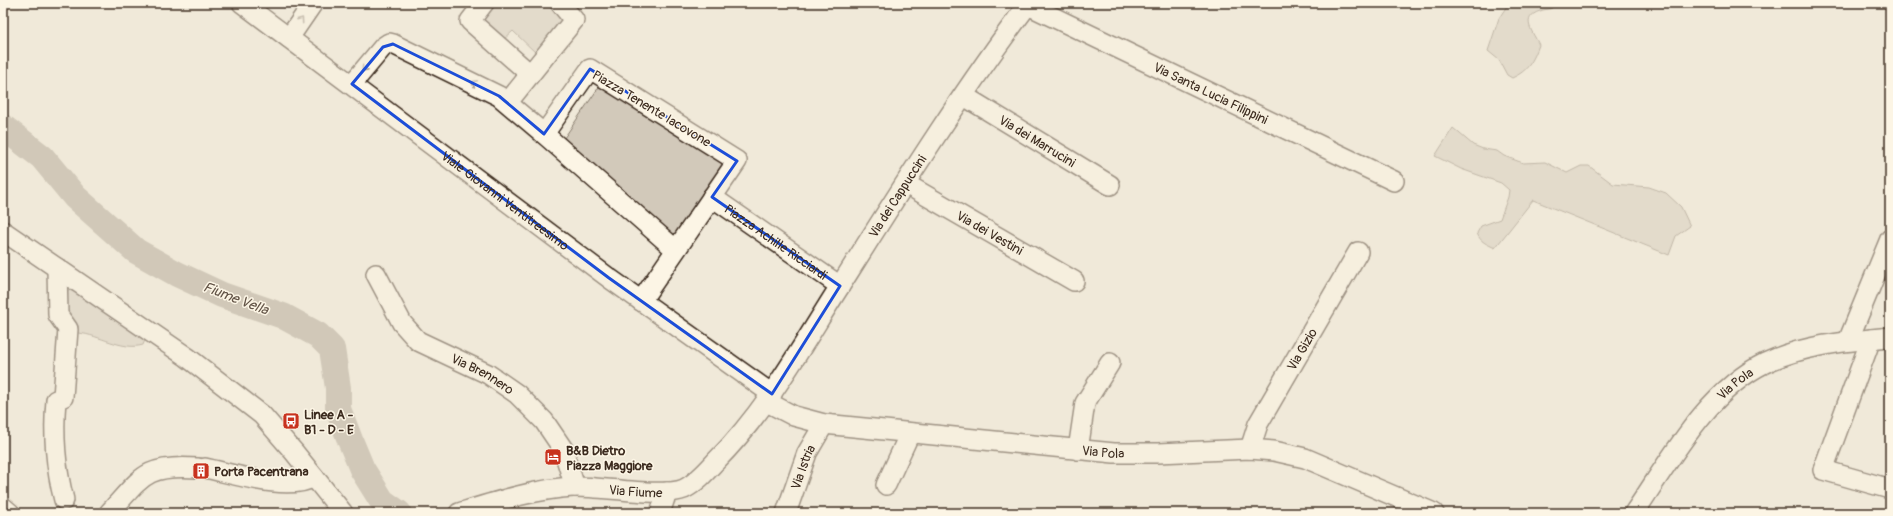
<svg xmlns="http://www.w3.org/2000/svg" width="1893" height="516" viewBox="0 0 1893 516" font-family="Pangolin,sans-serif">
<style>
.green{fill:#d2c9ba;stroke:#867a6c}
.lines{fill:none;stroke-linecap:round;stroke-linejoin:round}
.river{stroke:#aaa091;stroke-width:26}
.minor-casing{stroke:#3b2a1e;stroke-width:22}
.minor{stroke:#fcf5e5;stroke-width:19}
.oneway{stroke:#9c9082}
.marked{fill:none;stroke:#1d4ed8;stroke-width:3;stroke-linejoin:round}
.labels{text-anchor:middle;stroke-width:3;stroke-linejoin:round;paint-order:stroke}
.street-label{font-size:13px;fill:#3b2a1e;stroke:#fcf5e5}
.poi-label{font-size:13px;font-weight:bold;fill:#3b2a1e;stroke:#fcf5e5;text-anchor:start}
.water-label{font-size:14px;font-style:italic;fill:#625346;stroke:#fcf5e5}
</style>
<rect width="100%" height="100%" fill="#f0e9d9"/>
<filter id="ink" filterUnits="userSpaceOnUse"><feTurbulence type="fractalNoise" baseFrequency=".025" numOctaves="2"/><feDisplacementMap in="SourceGraphic" scale="8" xChannelSelector="R" yChannelSelector="G"/><feConvolveMatrix kernelMatrix="1 2 1 2 8 2 1 2 1" color-interpolation-filters="sRGB"/></filter>
<g filter="url(#ink)">
<path class="green" d="M493 3H552L567 21 538 55 513 31 503 40 481 20Z
M1509 3H1555L1552 8C1548 10 1544 9 1540 11 1519 18 1534 33 1539 45 1533 61 1528 71 1512 78L1507 75 1499 60 1488 51 1499 18Z
M601 84 726 163 675 237 562 141Z
M1453 128 1473 145 1483 149 1497 151 1504 156 1523 163 1545 162 1567 173 1581 166H1589L1613 184 1649 187 1666 193 1681 207 1690 226 1676 236 1669 255 1533 200 1495 248C1487 244 1480 242 1477 233L1481 226 1500 219 1508 197 1509 190 1501 183 1461 169 1435 156Z
M65 289 83 294 145 340 143 345C122 351 100 335 78 333L67 312Z"/>
<g class="lines">
<path class="river" d="M3 127 42 157 75 197 136 251 177 274 222 295 283 316 318 335 332 349 338 388V409L350 440 362 469 382 501 399 513"/>
<g class="minor-casing">
<g id="minor">
<path id="s1" d="M242 3 609 278 772 394"/>
<path d="M484 3 470 21 530 74"/>
<path id="s2" d="M1028 5 1394 181"/>
<path d="M289 38 313 3"/>
<path d="M352 84 383 47 389 43 393 44 499 96 544 134"/>
<path id="s3" d="M964 96 1110 185"/>
<path d="M508 102 574 20 560 3"/>
<path id="s4" d="M906 184 1074 281"/>
<path id="s5" d="M712 197 840 286"/>
<path d="M3 231 187 357 262 415 294 452 343 513"/>
<path d="M57 268 58 315 68 329 63 397 56 400C53 434 55 466 64 500"/>
<path id="s6" d="M376 274 402 323 418 341 488 374 517 394 544 421 563 449 575 487"/>
<path d="M641 301 737 161 590 69 544 134 676 250"/>
<path d="M1871 339 1823 470 1890 489"/>
<path d="M1848 341 1890 239"/>
<path id="s7" d="M767 402 794 416 824 424 1114 453H1158L1250 449 1274 451 1305 458 1434 513"/>
<path id="s8" d="M1250 449 1258 424 1358 252"/>
<path d="M1078 450 1085 403 1110 363"/>
<path d="M205 468C234 474 289 492 314 477"/>
<path d="M886 485 910 433"/>
<path d="M3 507 10 513"/>
<path d="M109 513C142 477 145 464 198 468"/>
<path id="s9" d="M459 513C495 502 535 489 573 487 600 486 663 498 684 489 696 483 706 472 715 462 767 410 801 347 840 286 900 191 961 93 1029 3"/>
<path d="M660 513 667 492"/>
<path id="s10" d="M786 513 807 453 824 424"/>
<path id="s11" d="M1634 513C1669 462 1707 391 1765 363 1803 345 1849 341 1890 337"/>
</g>
</g>
<use href="#minor" class="minor"/>
</g>
<defs><path id="oneway-chevron" d="M-2-3.5L2.5 0L-2 3.5" fill="none" stroke-width="1.6" stroke-linecap="round" stroke-linejoin="round"/></defs>
<g class="oneway">
<use href="#oneway-chevron" transform="translate(301 20) rotate(-55)"/>
<use href="#oneway-chevron" transform="translate(364 69) rotate(130)"/>
<use href="#oneway-chevron" transform="translate(474 83) rotate(-154)"/>
</g>
</g>
<path d="M0 0H1893V516H0ZM393 44 499 96 544 134 590 69 737 161 712 197 840 286 772 394 609 278 352 84 383 47Z" fill="#f0e9d9" fill-opacity=".55" fill-rule="evenodd"/>
<path class="marked" d="M393 44 499 96 544 134 590 69 737 161 712 197 840 286 772 394 609 278 352 84 383 47Z"/>
<defs>
<g id="bus-square" transform="scale(0.9)"><rect x="-9" y="-9" width="18" height="18" rx="4" fill="#c8321e" stroke="#fcf5e5"/><path d="M-5-6H5V4H4V6H2V4H-2V6H-4V4H-5ZM-3.5-4V0h7V-4ZM-3.5 1.2v1.5H-2V1.2ZM2 1.2v1.5H3.5V1.2Z" fill="#fff"/></g>
<g id="hotel-square" transform="scale(0.9)"><rect x="-9" y="-9" width="18" height="18" rx="4" fill="#c8321e" stroke="#fcf5e5"/><path d="M-6-4.5h1.5V1H6V5H4.5V3h-9V5H-6ZM-4 0a1.8 1.8 0 1 1 3.6 0ZM.5 0V-2.5h3Q6-2.5 6 0Z" fill="#fff"/></g>
<g id="building-square" transform="scale(0.9)"><rect x="-9" y="-9" width="18" height="18" rx="4" fill="#c8321e" stroke="#fcf5e5"/><path d="M-4-6H4V6H1V3H-1V6H-4ZM-2.5-4.3h1.7v1.8h-1.7ZM.8-4.3h1.7v1.8H.8ZM-2.5-1h1.7V.8h-1.7ZM.8-1h1.7V.8H.8Z" fill="#fff"/></g>
</defs>
<g fill-rule="evenodd">
<use href="#bus-square" x="291" y="421"/>
<use href="#hotel-square" x="553" y="457"/>
<use href="#building-square" x="201" y="471"/>
</g>
<g class="labels">
<g class="street-label">
<text dy="5" stroke="none"><textPath href="#s2" startOffset="203">Via Santa Lucia Filippini</textPath></text>
<text transform="translate(652 108) rotate(31)" y="5">Piazza Tenente Iacovone</text>
<text dy="5" stroke="none"><textPath href="#s3" startOffset="86">Via dei Marrucini</textPath></text>
<text dy="5" stroke="none"><textPath href="#s9" startOffset="593">Via dei Cappuccini</textPath></text>
<text dy="5" stroke="none"><textPath href="#s1" startOffset="329">Viale Giovanni Ventitreesimo</textPath></text>
<text dy="5" stroke="none"><textPath href="#s4" startOffset="97">Via dei Vestini</textPath></text>
<text dy="5" stroke="none"><textPath href="#s5" startOffset="78">Piazza Achille Ricciardi</textPath></text>
<text dy="5" stroke="none"><textPath href="#s8" startOffset="113">Via Gizio</textPath></text>
<text dy="5" stroke="none"><textPath href="#s6" startOffset="152">Via Brennero</textPath></text>
<text dy="5" stroke="none"><textPath href="#s11" startOffset="165">Via Pola</textPath></text>
<text dy="5" stroke="none"><textPath href="#s7" startOffset="342">Via Pola</textPath></text>
<text dy="5" stroke="none"><textPath href="#s10" startOffset="49">Via Istria</textPath></text>
<text dy="5" stroke="none"><textPath href="#s9" startOffset="180">Via Fiume</textPath></text>
</g>
<g class="poi-label">
<text x="304" y="419">Linee A -<tspan x="304" dy="15">B1 - D - E</tspan></text>
<text x="566" y="455">B&amp;B Dietro<tspan x="566" dy="15">Piazza Maggiore</tspan></text>
<text x="214" y="476">Porta Pacentrana</text>
</g>
<g class="water-label">
<text transform="translate(236 298) rotate(21)" y="5">Fiume Vella</text>
</g>
</g>
<rect width="1893" height="516" fill="none" stroke="#fcf5e5" stroke-width="16"/>
<rect x="8" y="8" width="1877" height="500" fill="none" stroke="#3b2a1e" stroke-width="1.5" filter="url(#ink)"/>
</svg>
